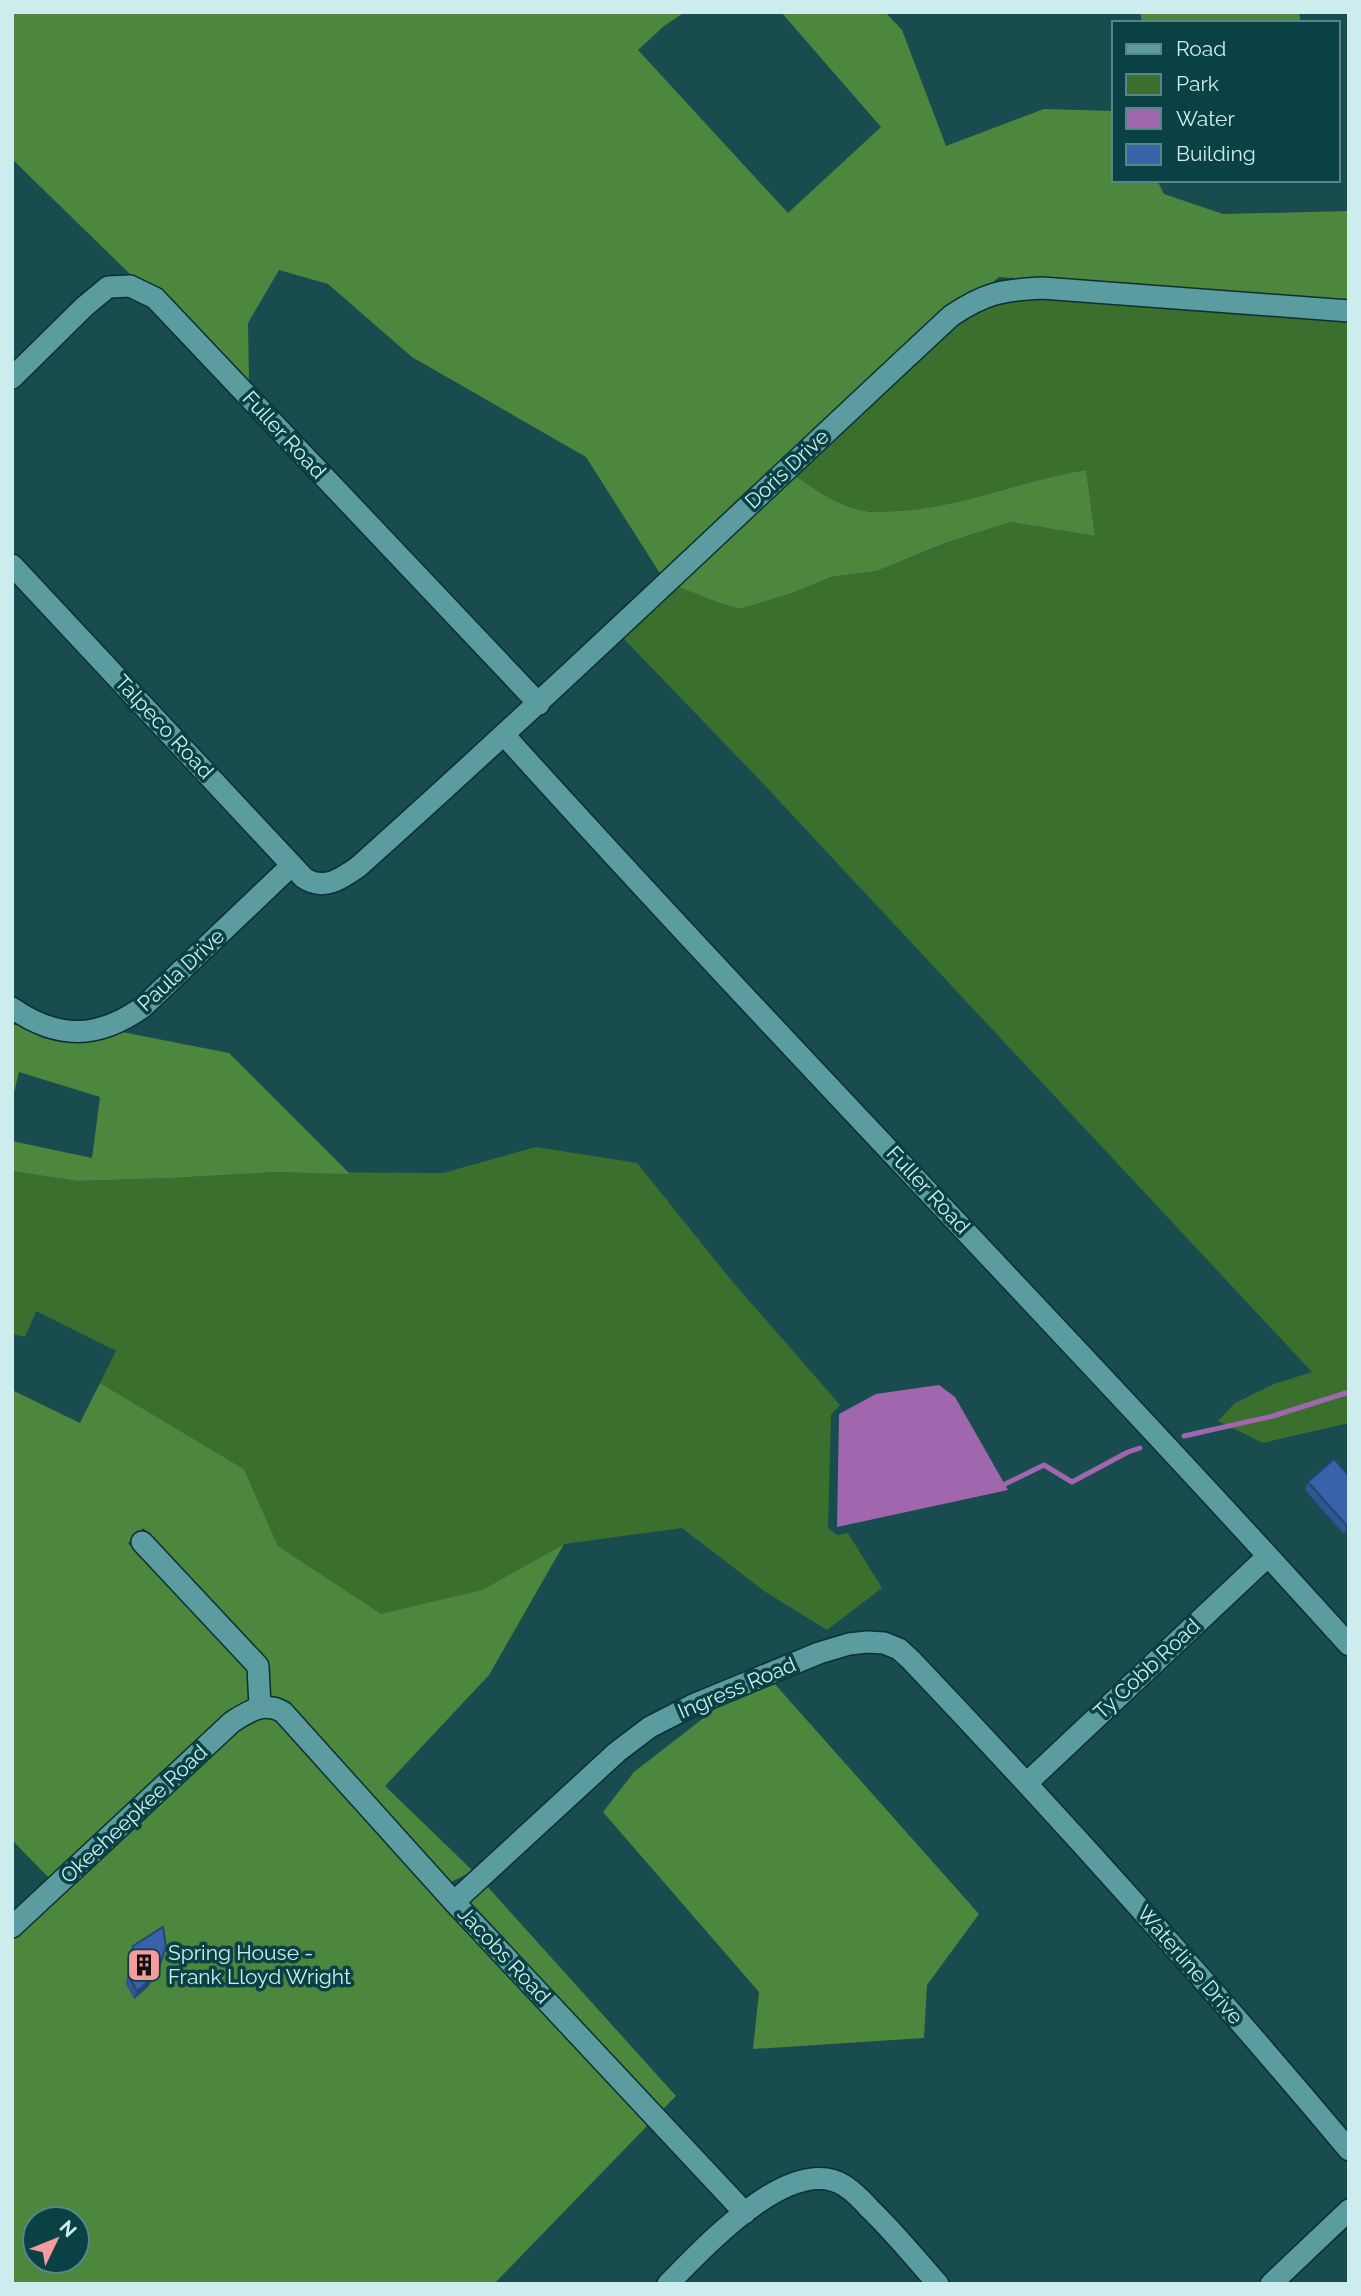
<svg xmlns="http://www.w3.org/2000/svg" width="1361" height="2296" viewBox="0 0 1361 2296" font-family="Raleway,sans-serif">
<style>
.green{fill:#3b6f2d}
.forest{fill:#4d873e;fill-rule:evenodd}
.water{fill:#a067ae}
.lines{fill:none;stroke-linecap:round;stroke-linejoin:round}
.stream{stroke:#a067ae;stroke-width:5}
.minor-casing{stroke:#0c3032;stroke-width:24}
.minor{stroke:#5a9c9f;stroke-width:21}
.wall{fill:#305591}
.shaded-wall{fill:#274576}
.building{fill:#3863a9;stroke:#274576;stroke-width:2}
.labels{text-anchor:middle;stroke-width:7;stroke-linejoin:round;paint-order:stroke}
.street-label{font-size:21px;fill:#cceced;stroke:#0a4144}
.poi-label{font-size:21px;fill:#cceced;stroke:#0a4144;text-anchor:start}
</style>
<rect width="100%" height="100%" fill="#184c4f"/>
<path class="green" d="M1041 298 1349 321V1423L1263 1443 1218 1421 1235 1403 1274 1384 1312 1372 755 775 622 637 676 586 719 603 740 609 792 593 831 577 877 571 947 543 1010 522 1095 536 1086 470C1022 480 962 508 897 511 887 511 874 513 865 511 837 506 816 490 794 475L957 324C986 304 1006 300 1041 298Z
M536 1147 637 1163 731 1280 840 1405 831 1415 828 1528 837 1535 848 1533 882 1588 827 1630 764 1591 682 1528 564 1544 482 1590 381 1615 278 1546 244 1469 100 1383 116 1351 36 1311 25 1337 12 1334V1171L77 1181 171 1178 277 1172 443 1173Z"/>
<path class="forest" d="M12 12H685L664 26 638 50 788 213 881 127 781 12H885L902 30 946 146 1044 109 1114 111V180H1157L1164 194 1223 214 1349 211V301L999 277 991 284 967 294 661 575 586 457 412 357 328 284 279 270 248 323 249 382 163 291 132 276 12 159Z
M1140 12H1299L1301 23H1142Z
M1086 470 1095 536 1010 522 946 543 877 571 831 577 792 593 740 609 719 603 676 586 794 475C816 490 837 506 865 511 875 513 887 511 897 511 962 508 1022 480 1086 470Z
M12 1025H18L43 1038 56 1041H92L122 1032 229 1053 350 1174 277 1172 171 1178 77 1181 12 1171V1141L92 1158 100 1097 19 1072 12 1101Z
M100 1383 244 1469 278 1546 381 1614 482 1590 564 1544 489 1675 385 1786 473 1871 451 1882 291 1705 280 1698 270 1697 268 1664 266 1659 143 1528 128 1543 248 1671 249 1701 50 1879 12 1840V1390L80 1423Z
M773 1682 979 1914 927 1985 924 2038 753 2049 759 1992 603 1812 634 1772 723 1703Z
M269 1717 276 1720 430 1892 648 2125 494 2284H12V1940L238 1730 251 1721ZM35 2219H77V2261H35Z
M486 1885 676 2096 663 2109 469 1901Z"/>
<path class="water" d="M939 1385 955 1397 1008 1490 837 1527 839 1414 876 1394Z"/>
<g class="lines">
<path class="stream" d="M1184 1436 1273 1416 1349 1392
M1001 1486 1044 1465 1072 1482 1128 1452 1140 1448"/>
<g class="minor-casing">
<path id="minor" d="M12 378 84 307 108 287 130 286 155 298 539 704
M12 565 304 878C324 891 341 879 358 867 559 687 753 500 951 316 985 293 1002 290 1042 288L1349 311
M505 736C782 1043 1072 1338 1349 1645
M12 1008C58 1040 98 1039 143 1007L292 865
M142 1542 258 1666 260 1707
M1027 1783 1268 1556
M454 1902 617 1752 650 1727 693 1705 819 1653 849 1644 867 1642 884 1643 899 1649 911 1660C1062 1819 1208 1982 1349 2150
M12 1927 232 1722C249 1711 264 1701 283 1712L454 1902 745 2213
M668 2284C703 2249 791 2151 845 2186 854 2192 862 2200 869 2208 894 2232 915 2258 938 2284
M1271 2284 1349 2210"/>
</g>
<use href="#minor" class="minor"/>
</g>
<path class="wall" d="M1334 1459 1349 1529 1344 1534 1305 1490 1308 1482Z
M133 1946 156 1975 147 1988 134 1999 126 1984 130 1955Z"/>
<path class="shaded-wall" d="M1349 1524V1529L1344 1534 1347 1526Z
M159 1967 156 1975 147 1988 134 1999 137 1991Z"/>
<path class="building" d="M1334 1459 1349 1476V1524L1347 1526 1308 1482Z
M163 1927 166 1947 159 1967 150 1980 137 1991 129 1976 133 1946Z"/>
<defs>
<g id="building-square" transform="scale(1.75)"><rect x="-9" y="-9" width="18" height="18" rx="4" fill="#f59b9b" stroke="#0a4144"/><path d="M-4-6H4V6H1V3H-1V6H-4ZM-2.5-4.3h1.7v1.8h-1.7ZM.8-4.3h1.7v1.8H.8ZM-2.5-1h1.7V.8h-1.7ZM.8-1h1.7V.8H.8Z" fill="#111"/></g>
</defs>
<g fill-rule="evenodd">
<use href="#building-square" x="144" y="1965"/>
</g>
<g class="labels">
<g class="street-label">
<text transform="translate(284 435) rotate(47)" y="7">Fuller Road</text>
<text transform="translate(787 469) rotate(-43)" y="7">Doris Drive</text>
<text transform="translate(164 727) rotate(47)" y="7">Talpeco Road</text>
<text transform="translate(181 970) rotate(-43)" y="7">Paula Drive</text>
<text transform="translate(928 1190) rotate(47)" y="7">Fuller Road</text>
<text transform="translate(1147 1669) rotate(-43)" y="7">Ty Cobb Road</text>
<text transform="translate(737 1688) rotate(-23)" y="7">Ingress Road</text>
<text transform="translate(134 1814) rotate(-43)" y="7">Okeeheepkee Road</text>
<text transform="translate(504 1955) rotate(47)" y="7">Jacobs Road</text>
<text transform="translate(1190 1965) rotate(49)" y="7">Waterline Drive</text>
</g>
<g class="poi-label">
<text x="168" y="1960">Spring House -<tspan x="168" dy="24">Frank Lloyd Wright</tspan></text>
</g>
</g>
<rect width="1361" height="2296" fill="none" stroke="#cceced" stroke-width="28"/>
<rect x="1112" y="21" width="228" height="161" fill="#0a4144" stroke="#588588" stroke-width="2"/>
<rect x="1126" y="44" width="35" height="10" fill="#5a9c9f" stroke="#588588" stroke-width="2"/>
<text x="1176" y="56" font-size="21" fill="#cceced">Road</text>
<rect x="1126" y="74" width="35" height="21" fill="#3b6f2d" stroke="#588588" stroke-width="2"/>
<text x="1176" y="91" font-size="21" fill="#cceced">Park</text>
<rect x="1126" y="108" width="35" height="21" fill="#a067ae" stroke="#588588" stroke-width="2"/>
<text x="1176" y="126" font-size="21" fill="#cceced">Water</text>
<rect x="1126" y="144" width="35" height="21" fill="#3863a9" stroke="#588588" stroke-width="2"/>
<text x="1176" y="161" font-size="21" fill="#cceced">Building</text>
<g transform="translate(56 2240) rotate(47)"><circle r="33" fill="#0a4144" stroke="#588588" stroke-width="2"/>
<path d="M0-5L12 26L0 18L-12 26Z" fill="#f59b9b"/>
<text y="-10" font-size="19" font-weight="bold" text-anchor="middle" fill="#cceced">N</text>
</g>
</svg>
